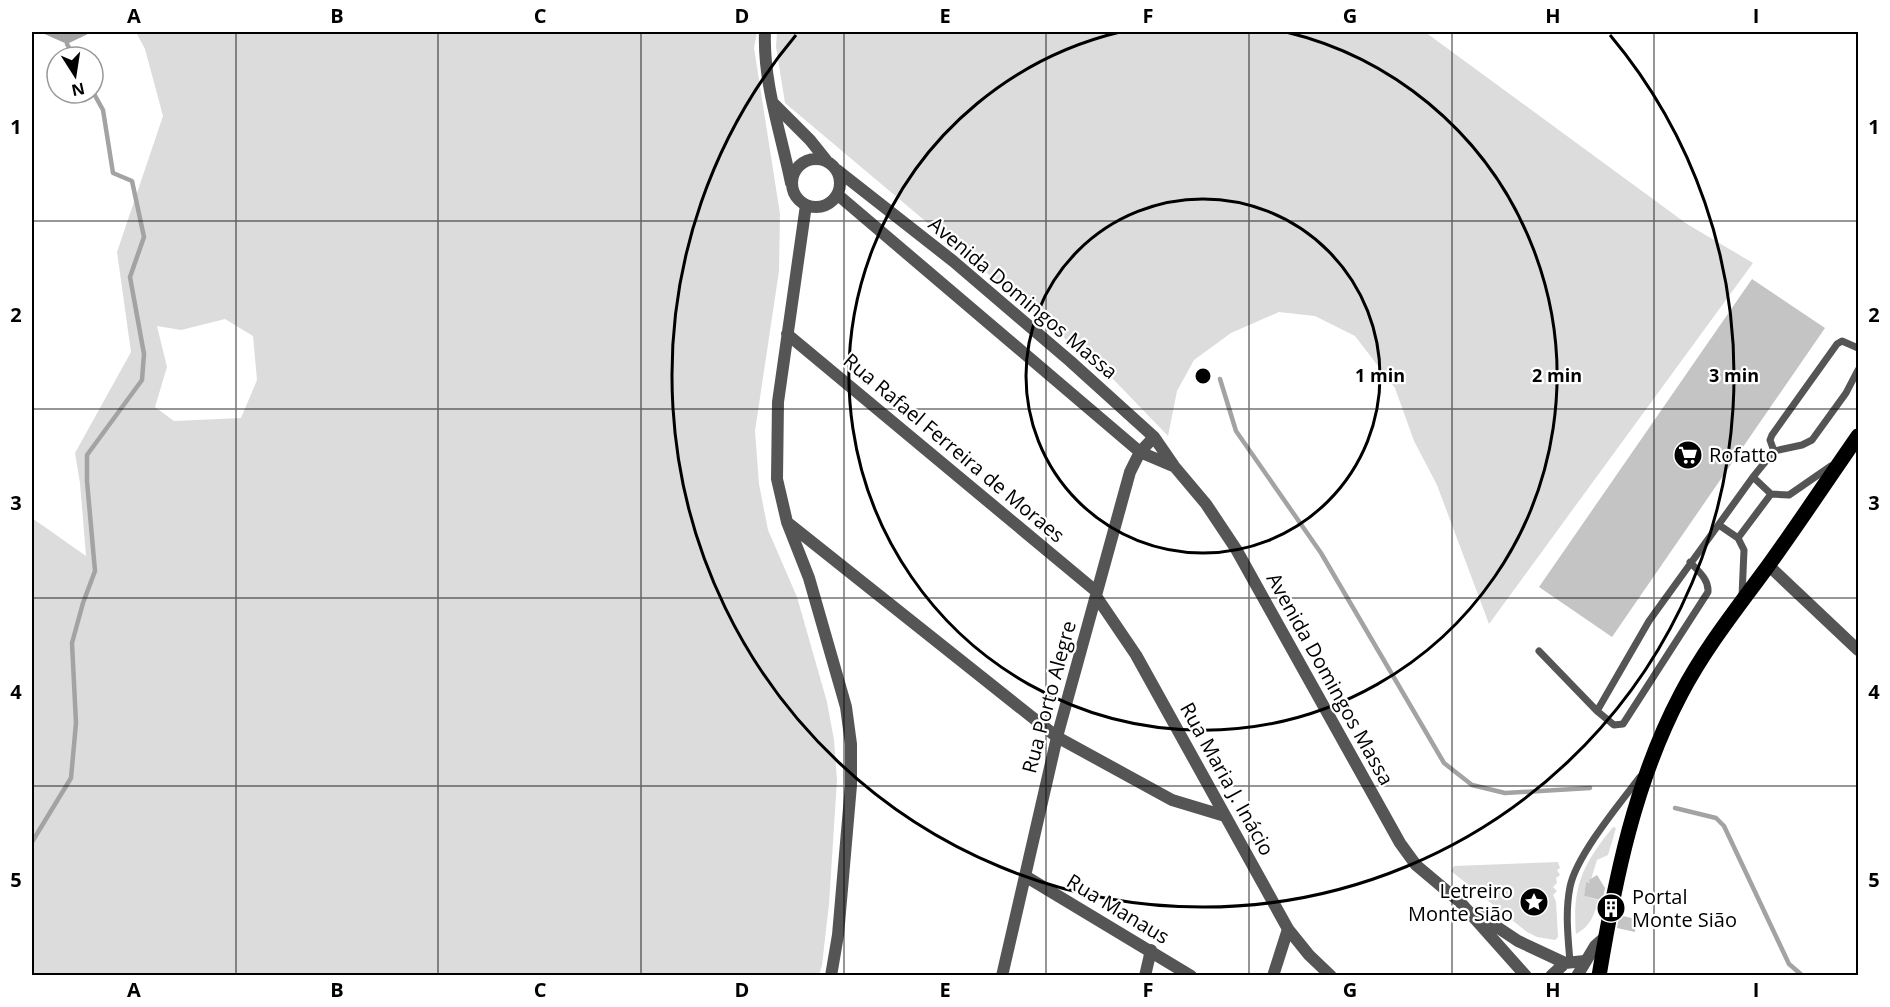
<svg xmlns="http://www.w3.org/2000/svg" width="1890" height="1007" viewBox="0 0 1890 1007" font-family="'Open Sans',sans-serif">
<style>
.green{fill:#dcdcdc;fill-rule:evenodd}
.water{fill:#a3a3a3}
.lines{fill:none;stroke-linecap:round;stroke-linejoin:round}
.stream{stroke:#a3a3a3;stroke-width:4.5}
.building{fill:#c4c4c4}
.service{stroke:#555;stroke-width:7}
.minor{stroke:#555;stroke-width:12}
.tertiary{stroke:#555;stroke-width:12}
.primary{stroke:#000;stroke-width:15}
.grid{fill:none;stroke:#000;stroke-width:1.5;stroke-opacity:0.55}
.ring{fill:none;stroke:#000;stroke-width:3}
.labels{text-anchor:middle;stroke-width:4.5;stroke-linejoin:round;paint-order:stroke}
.street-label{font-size:20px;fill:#000;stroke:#fff}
.poi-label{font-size:20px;fill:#000;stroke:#fff;text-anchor:start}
.centre{fill:#000;stroke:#fff;stroke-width:3}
.ring-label{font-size:18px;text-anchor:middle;font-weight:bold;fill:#000;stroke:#fff;stroke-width:4.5;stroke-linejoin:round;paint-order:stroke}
.neatline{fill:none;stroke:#000;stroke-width:2}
.grid-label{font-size:20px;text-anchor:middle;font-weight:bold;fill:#000}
</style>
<rect width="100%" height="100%" fill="#fff"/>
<path class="green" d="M136 32H757L754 48 780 214 779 271 755 431 759 484 768 530 797 597 827 702 834 740 837 780 829 904 822 965 819 975H32V518L86 556 80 483 75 453 131 352 117 252 163 116 145 49ZM225 319 253 336 257 380 241 418 174 421 155 407 167 367 157 326 181 330Z
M777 32H1425L1687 224 1753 263 1489 624 1437 485 1414 441 1395 388 1355 336 1315 316 1279 312 1231 333 1194 360 1177 391 1168 436 1113 379 785 103 776 47Z
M1613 827 1616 828 1608 855 1597 860 1590 883 1586 882 1584 896 1598 900C1595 914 1590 927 1576 934 1572 886 1583 864 1613 827Z
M1558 862 1560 868 1557 870 1560 875 1556 878 1557 883 1553 887 1557 891 1553 895 1556 901 1558 937 1555 940 1537 937 1527 932 1451 871 1454 866Z"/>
<path class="water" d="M40 32H92L67 44Z"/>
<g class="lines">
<path class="stream" d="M67 44 74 57
M1220 379 1236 431 1321 553 1444 763 1472 785 1505 793 1590 788
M1675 808 1716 818 1724 826 1789 964 1803 976
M32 842 71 778 76 723 72 643 83 603 95 571 87 481V455L142 380 144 354 130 277 144 237 132 181 113 173 103 110 93 92"/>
</g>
<path class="building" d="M1752 279 1825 328 1612 637 1539 587Z
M1597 875 1605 888 1602 904 1600 900 1584 896 1586 882 1590 883 1589 880Z
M1620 912 1623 916 1636 919 1635 932 1617 928Z"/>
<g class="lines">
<path class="service" d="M1774 451 1770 440 1772 435 1837 344 1842 341 1858 348
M1753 477 1771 494 1789 495 1831 466
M1719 525 1738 538 1744 550 1742 596
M1738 538 1771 494
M1539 651 1597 711 1614 725 1623 724 1708 592C1709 579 1698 571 1690 562
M1597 711 1649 621 1753 477 1774 451 1802 445 1812 440 1846 393 1858 370
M1570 962C1568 937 1565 912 1570 887 1576 856 1620 803 1640 777"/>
<path class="minor" d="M765 32C763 83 781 133 791 183
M774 104 810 140 826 160
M792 183a24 24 0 1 1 48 0a24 24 0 1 1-48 0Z
M837 170 953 261 1070 361 1154 437 1174 466 1206 504 1236 549 1400 843 1416 865 1460 902 1526 976
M838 195 1140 452 1173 466
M806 205 778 402 777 479 787 522 809 578 846 707 851 744V785L838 935 831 976
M787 334 1097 592
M788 523 1057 737 1172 800 1225 816
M1768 565 1858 650
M1096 596 1136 655 1288 929 1309 955 1331 976
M1025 876 1191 976
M1476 913 1518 941 1565 963
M1002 976 1057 737 1130 472 1140 452 1154 437
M1145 976 1151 950
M1273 976 1288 929
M1551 976 1565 963 1585 961"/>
<path class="tertiary" d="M1577 976 1595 946 1604 938"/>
<path class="primary" d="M1599 976C1615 879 1635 781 1681 694 1705 648 1738 607 1768 566 1799 523 1828 479 1858 436"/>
</g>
<path class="grid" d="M236 32V976M438 32V976M641 32V976M844 32V976M1046 32V976M1249 32V976M1452 32V976M1654 32V976M32 221H1858M32 409H1858M32 598H1858M32 786H1858"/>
<g class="ring">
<circle cx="1203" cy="376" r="177"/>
<path d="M1286 32A354 354 0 1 1 1120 32"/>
<path d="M1610 35A531 531 0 1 1 796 35"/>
</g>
<defs>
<g id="supermarket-disc" transform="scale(1.5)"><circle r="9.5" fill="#000" stroke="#fff"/><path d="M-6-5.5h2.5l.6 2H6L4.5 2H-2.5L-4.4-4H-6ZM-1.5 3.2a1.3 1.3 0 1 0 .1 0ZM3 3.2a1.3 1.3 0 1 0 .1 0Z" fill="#fff"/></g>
<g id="sight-disc" transform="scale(1.5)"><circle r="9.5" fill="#000" stroke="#fff"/><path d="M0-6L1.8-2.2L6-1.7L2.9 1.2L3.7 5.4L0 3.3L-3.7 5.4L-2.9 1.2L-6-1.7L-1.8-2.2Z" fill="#fff"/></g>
<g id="building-disc" transform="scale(1.5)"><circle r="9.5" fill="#000" stroke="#fff"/><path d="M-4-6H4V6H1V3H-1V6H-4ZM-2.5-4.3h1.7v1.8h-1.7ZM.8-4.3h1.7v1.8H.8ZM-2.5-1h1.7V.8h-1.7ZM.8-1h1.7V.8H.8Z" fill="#fff"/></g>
</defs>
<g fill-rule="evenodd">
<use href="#supermarket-disc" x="1688" y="455"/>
<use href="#sight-disc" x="1534" y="902"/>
<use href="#building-disc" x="1611" y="908"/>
</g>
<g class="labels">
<g class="street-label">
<text transform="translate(1023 298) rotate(40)" y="7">Avenida Domingos Massa</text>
<text transform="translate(954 448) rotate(40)" y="7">Rua Rafael Ferreira de Moraes</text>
<text transform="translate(1330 679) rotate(61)" y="7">Avenida Domingos Massa</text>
<text transform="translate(1049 697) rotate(-75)" y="7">Rua Porto Alegre</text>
<text transform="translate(1227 779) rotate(61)" y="7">Rua Maria J. Inácio</text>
<text transform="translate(1118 909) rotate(31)" y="7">Rua Manaus</text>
</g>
<g class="poi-label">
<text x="1709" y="462">Rofatto</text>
<text x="1513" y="898" text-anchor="end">Letreiro<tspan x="1513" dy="23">Monte Sião</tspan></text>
<text x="1632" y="904">Portal<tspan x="1632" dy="23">Monte Sião</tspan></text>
</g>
</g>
<circle cx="1203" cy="376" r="9" class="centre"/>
<g class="ring-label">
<text x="1380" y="382">1 min</text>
<text x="1557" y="382">2 min</text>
<text x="1734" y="382">3 min</text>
</g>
<rect width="1890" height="1007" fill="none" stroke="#ffffff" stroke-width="66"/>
<g transform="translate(75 75) rotate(168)"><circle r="28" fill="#ffffff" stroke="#999999" stroke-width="1.5"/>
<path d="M0-4.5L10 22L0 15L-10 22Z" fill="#000000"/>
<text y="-9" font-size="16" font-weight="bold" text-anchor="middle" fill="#000000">N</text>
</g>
<rect x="33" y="33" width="1824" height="941" class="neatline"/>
<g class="grid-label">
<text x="134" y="23">A</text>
<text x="337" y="23">B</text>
<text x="540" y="23">C</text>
<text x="742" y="23">D</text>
<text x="945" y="23">E</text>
<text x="1148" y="23">F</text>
<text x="1350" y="23">G</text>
<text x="1553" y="23">H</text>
<text x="1756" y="23">I</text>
<text x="16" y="134">1</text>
<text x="1874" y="134">1</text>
<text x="16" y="322">2</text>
<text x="1874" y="322">2</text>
<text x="16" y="510">3</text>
<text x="1874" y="510">3</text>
<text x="16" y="699">4</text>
<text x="1874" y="699">4</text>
<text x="16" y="887">5</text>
<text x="1874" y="887">5</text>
<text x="134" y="997">A</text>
<text x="337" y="997">B</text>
<text x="540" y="997">C</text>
<text x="742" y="997">D</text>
<text x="945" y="997">E</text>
<text x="1148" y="997">F</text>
<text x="1350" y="997">G</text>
<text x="1553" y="997">H</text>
<text x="1756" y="997">I</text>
</g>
</svg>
